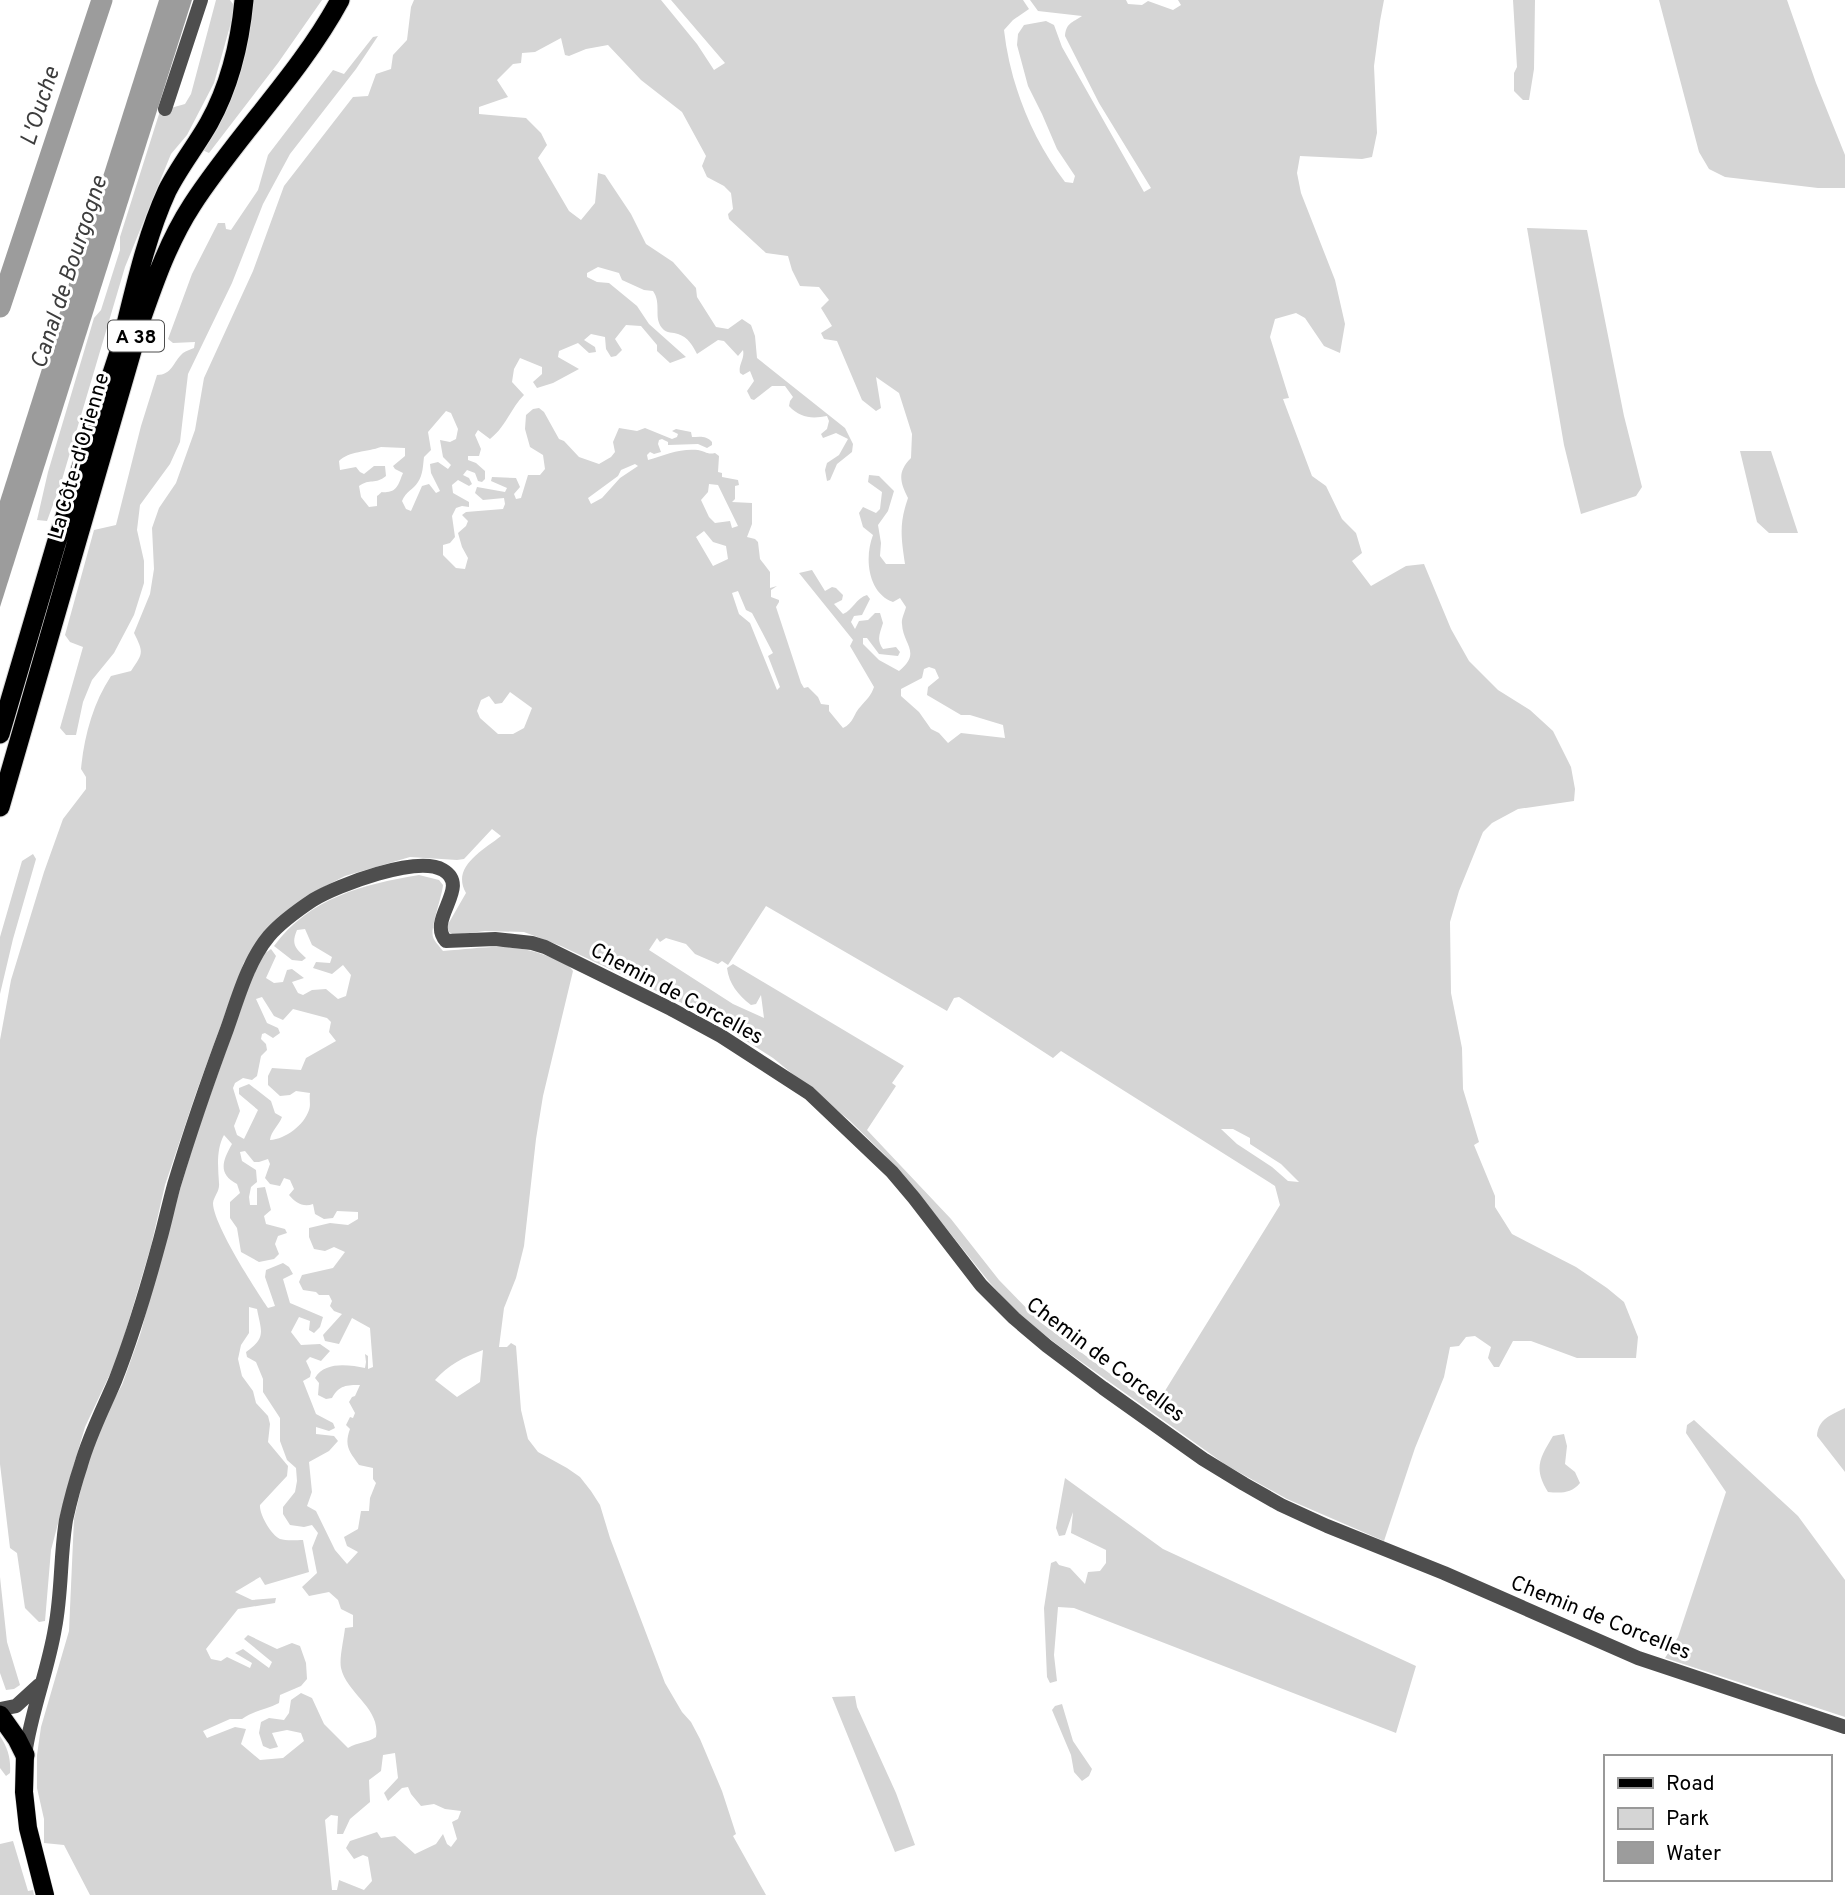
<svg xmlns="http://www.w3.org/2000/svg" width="1845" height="1895" viewBox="0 0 1845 1895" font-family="Overpass,sans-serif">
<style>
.green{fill:#d5d5d5;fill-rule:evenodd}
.water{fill:#9c9c9c}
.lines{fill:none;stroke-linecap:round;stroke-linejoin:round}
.river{stroke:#9c9c9c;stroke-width:21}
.major-casing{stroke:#dbdbdb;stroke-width:19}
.highway-casing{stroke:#dbdbdb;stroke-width:21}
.minor{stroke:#4e4e4e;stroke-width:14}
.major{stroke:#000;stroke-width:18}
.highway{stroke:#000;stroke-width:19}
.labels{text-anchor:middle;stroke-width:6;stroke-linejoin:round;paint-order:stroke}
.shield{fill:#fff;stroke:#4c4c4c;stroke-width:2}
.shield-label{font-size:19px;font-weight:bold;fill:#000}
.street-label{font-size:21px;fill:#000;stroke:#fff}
.water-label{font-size:23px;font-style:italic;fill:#3d3d3d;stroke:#fff}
</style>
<rect width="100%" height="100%" fill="#fff"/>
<path class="green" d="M216 0H230L233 4 234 12 214 83 187 135 171 154 125 267 61 483 47 521 37 520 48 472 94 318 101 310 120 250V237L160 111 185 104 191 94Z
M251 0H322L278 63 209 153 200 149Z
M414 0H661L697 44 714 70 725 63 671 0H1023L1029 9 1013 20 1004 30C1010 84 1032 139 1065 182L1073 183 1075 176 1057 149 1042 114 1028 86 1017 45 1018 34 1024 25 1046 21 1054 25 1062 47 1144 192 1151 188 1099 103 1065 36C1066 23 1072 23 1082 16L1038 11 1030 0H1126L1128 4 1142 5 1148 1 1173 10 1181 5 1178 0H1384L1380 21 1374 66 1377 133 1372 157 1362 159 1300 156 1297 173 1301 193 1335 280 1345 324 1340 353 1324 346 1305 318 1296 313 1275 319 1270 337 1289 398 1283 399 1312 476 1326 486 1342 519 1356 533 1362 553 1352 561 1371 586 1406 566 1424 564 1451 629 1469 661 1498 690 1530 710 1553 731 1571 767 1575 789 1574 801 1518 809 1492 823 1483 832 1459 891 1450 922 1451 993 1462 1048 1463 1089 1479 1142 1474 1145 1495 1196V1207L1512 1234 1576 1267 1607 1288 1624 1302 1638 1337 1636 1358H1577L1531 1341H1513L1499 1367H1494L1488 1358 1491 1347 1475 1336 1466 1337 1459 1346 1450 1347 1444 1377 1415 1448 1384 1541 1287 1499 1226 1465 1059 1346 1018 1314 990 1283 914 1188 884 1154 849 1120 773 1058 726 1028 684 1004 561 946 524 932 485 931 454 935 449 932 447 926 466 893C451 867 482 851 501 836L492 829 464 859 457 860 410 857 345 876 314 892 244 962 196 1093 165 1185 151 1246 118 1357 85 1427 70 1478 51 1550 45 1621 39 1622 25 1608 17 1553 10 1548 0 1464V1040L11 980 44 872 63 819 86 789V777L81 769C84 737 93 703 111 676L131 671C143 653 144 653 134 633L150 594 154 569 152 528 159 508 176 483 195 430 204 378 253 271 284 186 353 97 368 96 376 74 391 69 393 55 407 40 411 7ZM561 38 565 55 569 56 586 49 608 45 641 80 682 112 706 156 702 166 707 177 724 186 731 193 733 209 728 214 729 219 766 253 788 256 792 270 800 286 819 287 829 300 821 308 832 326 821 333 824 339 837 341 862 400 876 411 881 408 876 377 899 393 912 434 911 458C897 472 900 482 908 498 899 524 901 537 905 564H886L880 556 881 543 878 525 888 511 894 491 879 476 869 475 868 482 882 492 880 509 876 513 863 507 859 513 863 527 873 535C864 558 868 593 893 602L900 598 906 607C905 612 901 619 902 624 903 645 922 652 899 671L879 660 863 644V638H867L879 654 898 656 900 652 896 647 883 649C876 640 880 633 883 623L880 613H875L868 620 859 621 855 629 851 622 854 616 862 615 870 599 867 595C856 598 853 610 843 614L834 604 842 600 843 595 836 588 832 587 825 591 812 570 799 573 853 640 850 646 874 687C871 696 867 699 861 706 853 714 854 723 843 728L829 711V705L821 704 818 697 808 687 804 688 801 683 776 607 779 602V600L771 597V590L777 586 770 588V572L760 559 758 542 755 539 747 537 752 524V503L732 502 735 499V486L739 485 738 480 722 477V473L718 472 719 456 715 453C707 455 705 451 698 450 681 448 664 455 648 460L647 455 650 452 654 454 661 452 658 444 659 440 662 439 668 442V445L698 444 707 448 712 445V442C706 435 699 437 692 437L691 432 676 429 672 431 678 434 677 437 672 439 645 428 637 431 619 428 613 442 615 452 611 457 599 464 579 457 564 441 559 439 544 412 539 408 533 409 526 415 525 429 530 447 543 455 545 469 540 475H528L521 498 516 499 514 494 520 487 516 478 492 477 491 481 507 488 505 492 477 487 475 493 483 500 504 498 505 504 503 509 466 512 462 515 468 521 466 526 458 533 462 547 468 558 465 569 456 568 443 555V545L450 543 455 537 452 516 456 508 462 506 469 507V502L453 493 452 485 458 480 469 486 472 484 469 478 463 475 467 470 475 473 478 481 482 482 485 479V471L476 463 468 460V456H479L481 449 475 435 478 430 490 439C505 428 511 408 524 395L512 382 514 369 520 358 542 367V374L533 382 537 388 553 383 579 369 558 357 559 351 578 343 589 353 596 352 595 347 584 340 591 334 605 337 606 349 611 357 616 356 622 350 615 339 626 325 641 326 657 345V351L670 363 686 357 649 324 637 306 609 283 597 282 587 277V273L598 267 619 273 622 280 644 290 653 291C662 304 653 317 662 328 667 334 673 332 678 334 688 337 693 346 697 354L718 340 724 341 738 356 743 350C745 359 738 365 740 373L743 375 750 371 754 381 747 391 751 399 754 400 772 386H785L793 397 790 401 789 406C800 418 812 419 827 416L829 421 827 429 821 434 823 438 836 433 848 439 839 455 827 463 825 470 827 481 830 480 837 464 852 452 853 444 845 428 757 358 755 336 751 325 742 319 728 329 716 327 697 297 696 288 673 262 646 244 631 214 605 175 598 173 595 203 581 220 569 211 538 158 547 145 541 133 526 118 479 114V107L508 97 497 80 513 64 521 63 522 53 535 52ZM446 411 451 413 458 429 456 439 450 442 440 440 443 457 451 465 448 469 438 462 430 464 431 473 440 491 436 493 429 484 422 486 411 511 406 509 402 501C406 491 413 490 418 482 423 475 423 465 424 457L431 450 428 432ZM381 447 405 448V456L393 466 395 469 403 473C399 482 398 491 387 492 378 493 384 491 377 496V506L369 507 361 497 359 486C370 478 375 485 386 476L385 466H374L364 474 360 472 356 467 340 470 339 461C349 451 367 452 381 447ZM635 464 638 466 620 478 602 498 591 504 588 498 618 476 621 470ZM709 484 718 485 738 526 732 528 730 521 715 523 709 517 701 500 708 492ZM704 531 713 542 726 546 728 559 713 566 696 537ZM738 591 746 610 752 613 773 653 768 656 780 687 777 690 750 623 739 614 732 593ZM929 667 935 669 939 678 928 687 927 695 961 715H970L1003 725 1005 738 961 733 948 743 939 733 931 729 919 712 901 696V689L922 678 924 669ZM510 692 532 708 524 728 513 734H498L480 718 477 711 481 700 489 696 495 704 502 703ZM766 906 947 1011 954 998 959 997 1053 1058 1061 1051 1275 1186 1280 1205 1155 1407 1040 1322 999 1280 951 1219 867 1130 896 1086 892 1083 904 1066 733 964 727 968C729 984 738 995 751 1005L756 1004 761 995 764 1018 733 1004 649 950 657 938 660 942 666 938 686 944 695 954 718 964 722 961 728 965ZM1221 1129H1233L1250 1138V1144L1281 1164 1299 1182 1288 1181 1272 1167 1237 1144Z
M1513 0H1535L1534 69 1529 100H1523L1514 91V73L1517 67Z
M1659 0H1787L1816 83 1845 155V188H1818L1725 177 1709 169 1699 152Z
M378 36 356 69 290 154 263 204 232 283 188 374 180 442 170 464 140 505 137 530 144 561V583L134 615 114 653 92 680 83 702 76 735H66L60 728 83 647 70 642 65 635 94 530 116 525 141 426 157 375C172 375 173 362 183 353 186 351 191 349 194 348L195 342 173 343 168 339 192 274 218 223H225L226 229 231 230 258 190 268 155 333 70 344 74 373 37Z
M1527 228 1587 230 1624 416 1642 487 1636 496 1581 514 1564 445Z
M1740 451H1771L1798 533H1769L1757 522Z
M33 854 36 859 13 939 0 994V937L22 861Z
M419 875 439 880 443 885C442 897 430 928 433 937 434 941 440 947 443 951 486 948 514 941 555 959 563 962 568 964 573 971L543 1096 536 1139 524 1246 516 1278 504 1308 499 1347H507L511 1343 516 1346 521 1410 528 1439 538 1452 567 1468 580 1477 591 1491 600 1505 610 1538 665 1683 682 1712 691 1722 700 1739 722 1791 736 1834 733 1836 766 1895H90L64 1845 44 1843V1819L37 1788V1755L41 1727 69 1631 74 1519 87 1463 101 1422 122 1385 141 1332 166 1236 197 1133 257 963 264 954 271 949 276 956 266 978 274 983 283 982 287 970 292 969 304 978 292 982 298 993 303 995 312 990 326 989 338 999 346 996 351 975 343 965 332 974 313 968 316 962 330 963 332 957 312 945 305 929 297 930C291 944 295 948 306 958L302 961 292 960 274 946C309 898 364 884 419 875ZM262 997 274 1016 283 1020 293 1009 327 1018 331 1022 329 1032 336 1041 306 1058 301 1070 272 1068 268 1076V1085L280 1096 290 1095 296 1091 310 1093C309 1099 311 1105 309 1110 304 1125 286 1139 270 1140 271 1131 279 1125 282 1117L275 1113 271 1101 249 1084 239 1088V1094L258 1110 244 1139 237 1135 234 1126 240 1111 233 1088 235 1083 243 1078 252 1080 257 1076 261 1056 267 1050 266 1044 261 1039 262 1034 265 1033 273 1038 280 1033 278 1028 267 1023 256 999ZM224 1135 232 1144C223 1160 217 1174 237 1184L240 1193 230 1202V1218L237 1228 241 1252 259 1262 274 1259 279 1254 275 1244 278 1236 287 1233 285 1229 266 1224 264 1216 271 1210 265 1187 257 1188V1205H250L249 1197 251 1187 257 1182 256 1170 242 1161 240 1152 245 1151 254 1162H259L268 1159 270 1164 265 1178 270 1184 280 1186 284 1178 290 1180 294 1189 289 1195C295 1202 303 1208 313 1204L315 1214 324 1219 333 1218 337 1211 358 1212V1219L348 1225 330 1223 309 1228V1237L314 1249 325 1251 334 1247 345 1252 333 1268 302 1275 299 1282 303 1290 316 1292 319 1295H329L332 1301 330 1306 334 1311 342 1314 323 1335 325 1341 339 1344 352 1318 370 1328 373 1367 368 1369V1356L365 1354 366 1362 365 1368C349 1365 325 1361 315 1378L319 1383 318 1395 326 1399 332 1398C339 1385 347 1385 360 1385L355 1396 352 1397 349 1402 355 1413 353 1418 350 1417 346 1425 350 1429C344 1446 349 1451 359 1465L373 1468V1479L376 1483 370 1498 369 1511H361L358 1529 344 1537 347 1546 358 1552 347 1564 335 1550 316 1511 307 1506 312 1492 309 1462 329 1451 338 1441 334 1436 316 1434V1427L329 1431 335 1428 333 1423 316 1414 303 1381 310 1377 311 1372 306 1361 310 1357 321 1361 330 1351 320 1344 301 1345 291 1332 299 1317 310 1321 309 1330 314 1333 320 1327 323 1317 290 1303 283 1279 293 1274 289 1267 283 1263 266 1270 265 1277 275 1306 268 1308C255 1289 213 1224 213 1203 214 1196 220 1191 219 1183 218 1167 216 1150 224 1135ZM249 1307 257 1309C261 1331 267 1337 246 1352L247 1357 256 1362 263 1379V1392L280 1418V1441L287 1460 296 1468 297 1481 295 1492 283 1507V1514L290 1525 304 1527 312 1525 318 1533 312 1548 317 1573 302 1587 309 1596 329 1592 338 1600 341 1609 353 1615V1627L345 1628C344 1638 339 1659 341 1668 347 1694 381 1708 376 1737 367 1743 358 1742 348 1748L324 1724 312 1698 301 1693 291 1700 289 1713 284 1720 269 1718 261 1722 259 1733 263 1746 270 1749 278 1747 272 1733 287 1730 301 1733 304 1741 283 1758 260 1760 241 1744 246 1729 235 1727 207 1738 203 1731 230 1719H242C254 1710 266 1710 279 1703L280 1695 301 1686 307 1679 306 1663 300 1646 292 1643 277 1649 248 1635 244 1639 272 1662 269 1668 243 1649 235 1653 252 1663 250 1668 227 1657 221 1661 211 1659 206 1649 238 1609 275 1603 276 1598 252 1600 235 1592 260 1577 265 1585 309 1572 303 1540C297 1540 286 1541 280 1539 271 1535 259 1514 260 1505L287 1476 288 1466 268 1442 270 1424 268 1416 256 1403 253 1391 242 1376 238 1359 241 1345 249 1333ZM483 1350 480 1382 457 1397 435 1380C448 1365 464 1357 483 1350ZM395 1753 398 1778 384 1793 388 1801 402 1788 408 1787 411 1794 421 1806 434 1804 445 1809 461 1811 458 1819 452 1822 457 1839 451 1847 447 1844 443 1834 436 1844 415 1854 395 1836 381 1838 377 1832 350 1841 346 1848 354 1859 363 1855 368 1857 372 1881 364 1890 339 1880 337 1890H332L325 1820 331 1815 338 1816 337 1834H343L350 1819 370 1802 369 1780 381 1771 383 1755Z
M1845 1408V1472L1817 1436C1818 1419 1831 1415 1845 1408Z
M1694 1420 1798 1516 1845 1580V1717L1665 1658 1678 1637 1726 1492 1686 1433 1687 1425Z
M1564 1434 1567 1446 1565 1464 1575 1472 1580 1483C1571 1494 1560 1493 1548 1492 1533 1468 1540 1458 1553 1436Z
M1065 1478 1163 1549 1416 1666 1396 1733 1074 1608 1058 1607 1054 1655 1057 1681 1050 1683 1047 1677 1044 1608 1051 1563 1056 1561 1059 1565 1070 1568 1085 1584 1088 1572 1100 1571 1106 1563V1550L1071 1533 1073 1512 1065 1535 1059 1536 1056 1528Z
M0 1577 7 1642 20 1685 14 1689 6 1690 0 1673Z
M855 1696 857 1707 896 1793 915 1845 895 1852 832 1697Z
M1062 1704 1073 1741 1092 1769 1089 1776 1082 1781 1074 1772 1071 1755 1052 1710 1055 1706Z
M0 1736C8 1748 11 1759 10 1773L6 1776 0 1768Z
M13 1841 28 1891 33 1890 34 1895H0V1844Z"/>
<path class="water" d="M159 0H192L0 607V501Z"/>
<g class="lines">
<path class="river" d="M0 307 102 0"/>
<g class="major-casing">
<path id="major" d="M25 1755 24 1792 28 1828 45 1895"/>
</g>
<g class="highway-casing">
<path id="highway" d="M121 344C134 293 145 239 167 191 179 167 196 146 209 123 230 85 240 43 244 0
M0 734 56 544 122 343
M0 807 140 323C154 283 168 242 192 205 238 134 300 74 340 0
M0 1715 17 1739 25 1755"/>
</g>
<path class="minor" d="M165 109 201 0
M0 1709 16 1706 39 1685
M25 1755C31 1711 48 1671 55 1628 62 1592 60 1556 66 1520 70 1502 75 1483 81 1465 89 1436 103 1409 115 1381 133 1335 147 1288 160 1240 165 1222 169 1203 174 1185 190 1132 208 1080 227 1029 238 998 248 961 269 936 281 922 298 910 313 900 338 885 417 855 443 870 472 887 426 919 446 941L495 939 532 943 545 947 671 1009 721 1036 809 1093 892 1172 914 1198 981 1285 1014 1318 1047 1346 1103 1388 1203 1459 1244 1484 1281 1505 1327 1526 1444 1573 1638 1658 1845 1727"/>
<use href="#major" class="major"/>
<use href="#highway" class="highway"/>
</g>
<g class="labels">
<rect class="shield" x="108" y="320.5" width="56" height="31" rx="5"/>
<g class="shield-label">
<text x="136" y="343">A 38</text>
</g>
<g class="street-label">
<text transform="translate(78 456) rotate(-74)" y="7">La Côte-d'Orienne</text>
<text transform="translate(677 993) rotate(28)" y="7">Chemin de Corcelles</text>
<text transform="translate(1106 1359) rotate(37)" y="7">Chemin de Corcelles</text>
<text transform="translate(1601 1617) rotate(22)" y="7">Chemin de Corcelles</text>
</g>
<g class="water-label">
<text transform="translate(39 106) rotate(-72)" y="8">L'Ouche</text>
<text transform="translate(68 272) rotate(-72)" y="8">Canal de Bourgogne</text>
</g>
</g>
<rect x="1604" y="1755" width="228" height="126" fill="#ffffff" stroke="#999999" stroke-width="2"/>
<rect x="1618" y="1778" width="35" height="10" fill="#000000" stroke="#999999" stroke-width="2"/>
<text x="1666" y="1790" font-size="21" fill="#000000">Road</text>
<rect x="1618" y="1808" width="35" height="21" fill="#d5d5d5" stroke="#999999" stroke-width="2"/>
<text x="1666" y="1825" font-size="21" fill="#000000">Park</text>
<rect x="1618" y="1842" width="35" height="21" fill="#9c9c9c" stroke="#999999" stroke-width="2"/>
<text x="1666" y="1860" font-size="21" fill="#000000">Water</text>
</svg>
